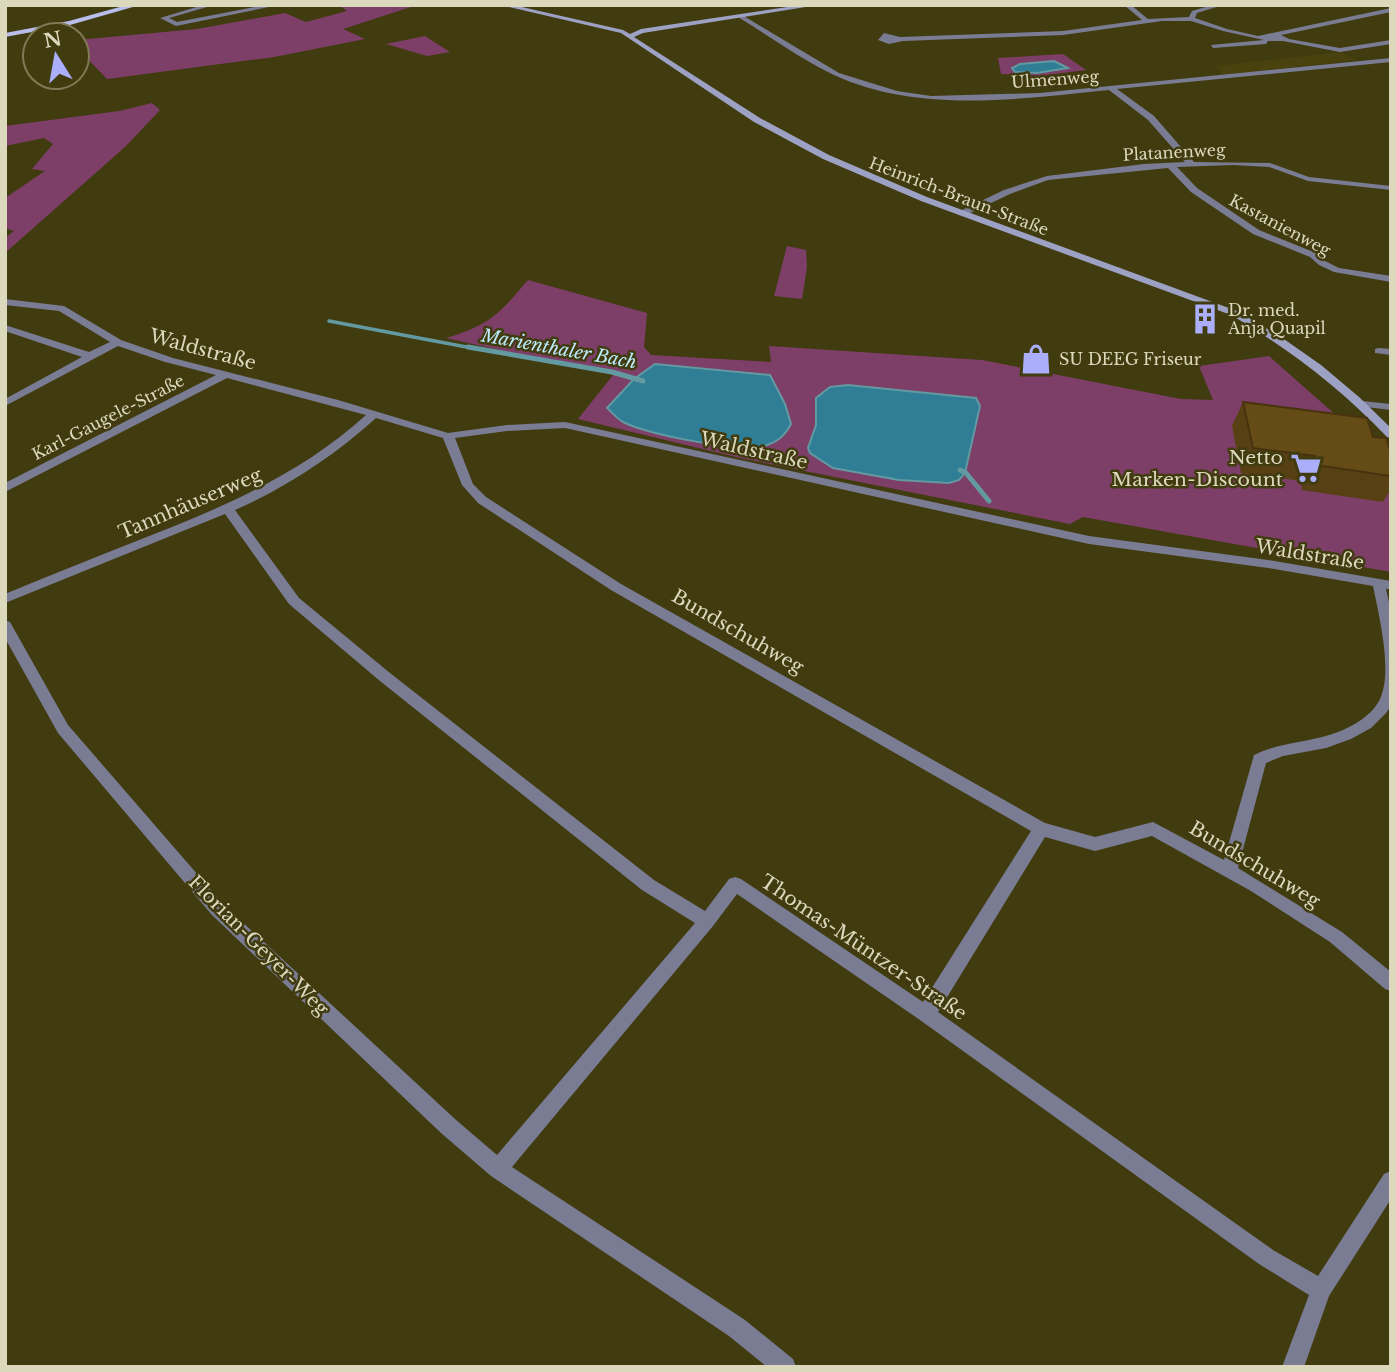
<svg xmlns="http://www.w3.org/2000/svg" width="1396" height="1372" viewBox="0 0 1396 1372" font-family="'Libre Baskerville',serif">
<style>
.built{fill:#49420e}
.green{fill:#7d3f68}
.water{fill:#2f7e96;stroke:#6399a1;stroke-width:2}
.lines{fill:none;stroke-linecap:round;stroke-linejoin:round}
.stream-far1{stroke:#6399a1;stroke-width:3.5}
.stream{stroke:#6399a1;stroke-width:5}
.street{fill:#7a7c93;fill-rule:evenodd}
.secondary{fill:#9da1c4;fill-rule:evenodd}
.primary{fill:#b9bdeb;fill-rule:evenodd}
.wall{fill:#574013}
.building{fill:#654b16;stroke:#47340f;stroke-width:2}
.labels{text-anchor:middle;stroke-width:5;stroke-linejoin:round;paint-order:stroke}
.far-street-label{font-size:16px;fill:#dcd8bc;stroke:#413b10}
.far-poi-label{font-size:16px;fill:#dcd8bc;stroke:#413b10;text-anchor:start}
.far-water-label{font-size:18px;font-style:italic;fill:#bcecfc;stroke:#413b10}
.street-label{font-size:19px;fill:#dcd8bc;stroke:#413b10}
.poi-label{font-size:19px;fill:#dcd8bc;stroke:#413b10;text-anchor:end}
</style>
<rect width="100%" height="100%" fill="#413b10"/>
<path class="built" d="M1341 52 1356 60 1223 75 1216 66Z"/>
<path class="green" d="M339 5H417L343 29 365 39 274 57 107 79 77 48V40L197 29 285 13 306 22 347 11Z
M425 36 450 52 427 56 386 44Z
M1063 54 1086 70 1039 76 1001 74 998 58Z
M152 103 160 110 125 147 5 253V238L14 231 5 228V198L45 171 32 169 53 144 44 138 5 146V126L119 111Z
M787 246 806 250 807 267 802 299 774 296Z
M528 280 647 313 644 347 651 355 771 362 769 346 982 360 1181 399 1213 400 1199 366 1269 356 1346 424 1391 483V572L1083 517 1070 524 740 458 578 419 613 375 446 338C491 324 498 315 528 280Z"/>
<path class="water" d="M1054 61 1068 68 1037 73 1015 72 1012 68 1020 64Z
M655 364 770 375 785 404 791 424C785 435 779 441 767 445 745 454 645 434 623 422 617 419 612 412 607 408L634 379Z
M848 385 976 398 980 406 965 473 959 480 949 483 899 480 833 468 810 453 808 448 816 425V398L830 387Z"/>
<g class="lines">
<path class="stream-far1" d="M329 321 477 349"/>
<path class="stream" d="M468 347 612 372 643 381
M960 470 966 473 989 501"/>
<path class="street" d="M203 5H214L169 18 177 22 265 5H279L176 26 160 18Z
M1124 5H1131L1148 19 1189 17 1192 11 1212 5H1223L1197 13 1195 18 1227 29 1258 36 1391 8V12L1281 35 1289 39 1340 48 1391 40V44L1340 52 1283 41H1268L1266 44 1213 48 1211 45 1264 40 1223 31 1191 21H1162L1063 35 903 41 889 44 878 40 884 33 900 37 1063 31 1142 20Z
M738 15H742L839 73 897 91 931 96 1040 93 1391 58V62L1117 89 1154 116 1194 162 1270 163 1309 177 1391 186V190L1308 181 1269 167 1233 165 1177 167 1197 188 1259 230 1316 253 1325 261 1339 268 1391 276V282L1334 272 1319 265 1310 257 1253 234 1191 192 1168 168 1048 180 1010 194 966 215H960V211L1004 190 1047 176 1144 164 1185 162 1148 120 1109 90C1021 99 918 114 834 75 802 60 769 36 738 17Z
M5 299 64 306 121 340 173 358 338 400 448 433 507 425 565 422 1089 536 1268 560 1391 581V589H1386L1391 611V706L1386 713 1371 728 1351 739 1326 748 1283 756 1266 763 1238 868 1342 932 1391 972V991L1385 989 1330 942 1251 891 1152 836 1095 851 1045 837 938 1012 1273 1250 1318 1276 1384 1174 1391 1171V1199L1329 1296 1304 1367H1282L1309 1295 1259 1264 920 1020 737 894 713 926 512 1167 745 1320 793 1359 796 1367H767L729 1336 491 1176 441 1133 212 915 58 733 5 638V620L10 622 68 725 224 905 455 1119 497 1155 695 923 642 890 380 681 289 604 225 514 5 603V594C46 577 88 560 129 544 214 511 298 477 366 415L227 378 5 492V483L216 375 165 362 118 346 5 406V399L82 357 5 331V325L89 352 110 342 59 311 5 305ZM376 418 443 438 462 485 478 503 611 590 1031 831 923 1002 741 879 735 877 729 879 705 911 654 880 390 673 299 598 235 510C287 487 334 456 376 418ZM565 428 1089 544 1268 568 1373 586C1379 616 1393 671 1380 699 1370 720 1342 732 1322 737 1299 743 1276 744 1254 755L1224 860 1153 822 1095 837 1045 823 621 584 486 497 473 484 455 438 507 431Z
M1379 348 1391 349V355L1375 353V349Z
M1362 401 1391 404V410L1358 406V402Z"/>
<path class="secondary" d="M501 5H513L623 30 630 34 641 29 801 5H818L643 33 634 37 760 118 829 155 927 197 1237 311 1281 337 1321 365 1359 397 1391 428V438L1387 437C1340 388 1289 349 1231 315L921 201 823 159 754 122 621 33Z"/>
<path class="primary" d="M127 5H140L70 25 5 37V33L69 21Z"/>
</g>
<path class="wall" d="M1243 402 1373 437 1391 453V489L1383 502 1302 490 1301 481 1241 473 1232 426Z"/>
<path class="building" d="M1243 402 1367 418 1373 437 1386 438 1391 453V476L1316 465 1315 456 1253 448Z"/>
<defs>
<g id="building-bare" transform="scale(2.415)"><path d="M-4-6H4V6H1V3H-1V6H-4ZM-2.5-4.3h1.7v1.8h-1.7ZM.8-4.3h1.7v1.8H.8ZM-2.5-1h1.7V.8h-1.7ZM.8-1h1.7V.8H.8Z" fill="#abaffb" stroke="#413b10" stroke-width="2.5" paint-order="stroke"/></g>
<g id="shop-bare" transform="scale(2.415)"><path d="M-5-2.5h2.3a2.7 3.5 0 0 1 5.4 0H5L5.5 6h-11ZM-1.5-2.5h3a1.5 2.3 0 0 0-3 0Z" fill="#abaffb" stroke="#413b10" stroke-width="2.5" paint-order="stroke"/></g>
<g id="supermarket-bare" transform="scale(2.415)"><path d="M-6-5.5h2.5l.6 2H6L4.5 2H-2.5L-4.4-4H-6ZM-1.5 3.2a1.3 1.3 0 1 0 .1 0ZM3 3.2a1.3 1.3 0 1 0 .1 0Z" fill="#abaffb" stroke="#413b10" stroke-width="2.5" paint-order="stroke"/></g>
</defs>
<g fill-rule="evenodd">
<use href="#building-bare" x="1205" y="319"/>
<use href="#shop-bare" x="1036" y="359"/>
<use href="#supermarket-bare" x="1306" y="468"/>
</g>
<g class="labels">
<g class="far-street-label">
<text transform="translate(1055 79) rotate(-4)" y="6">Ulmenweg</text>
<text transform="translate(1174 152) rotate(-3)" y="6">Platanenweg</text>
<text transform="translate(959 196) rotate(21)" y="6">Heinrich-Braun-Straße</text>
<text transform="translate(1280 225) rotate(28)" y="6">Kastanienweg</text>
<text transform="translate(108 417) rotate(-27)" y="6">Karl-Gaugele-Straße</text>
</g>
<g class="far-poi-label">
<text x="1228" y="316">Dr. med.<tspan x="1228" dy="18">Anja Quapil</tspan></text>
<text x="1059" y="365">SU DEEG Friseur</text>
</g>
<g class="far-water-label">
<text transform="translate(559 349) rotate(10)" y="6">Marienthaler Bach</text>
</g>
<g class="street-label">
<text transform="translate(203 349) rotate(15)" y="7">Waldstraße</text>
<text transform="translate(754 450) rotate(13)" y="7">Waldstraße</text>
<text transform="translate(190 503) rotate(-23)" y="7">Tannhäuserweg</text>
<text transform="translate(1310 554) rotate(9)" y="7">Waldstraße</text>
<text transform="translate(738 631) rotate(30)" y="7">Bundschuhweg</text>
<text transform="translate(1255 864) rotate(31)" y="7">Bundschuhweg</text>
<text transform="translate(259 945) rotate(45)" y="7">Florian-Geyer-Weg</text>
<text transform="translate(864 947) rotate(34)" y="7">Thomas-Müntzer-Straße</text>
</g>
<g class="poi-label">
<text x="1283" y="464">Netto<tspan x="1283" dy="22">Marken-Discount</tspan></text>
</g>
</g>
<rect width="1396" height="1372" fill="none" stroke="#dcd8bc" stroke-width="14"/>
<g transform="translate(56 56) rotate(349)"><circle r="33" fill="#413b10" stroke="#7f7a55" stroke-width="2"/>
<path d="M0-5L12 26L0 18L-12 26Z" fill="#abaffb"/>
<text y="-10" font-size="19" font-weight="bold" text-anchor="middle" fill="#dcd8bc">N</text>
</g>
</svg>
